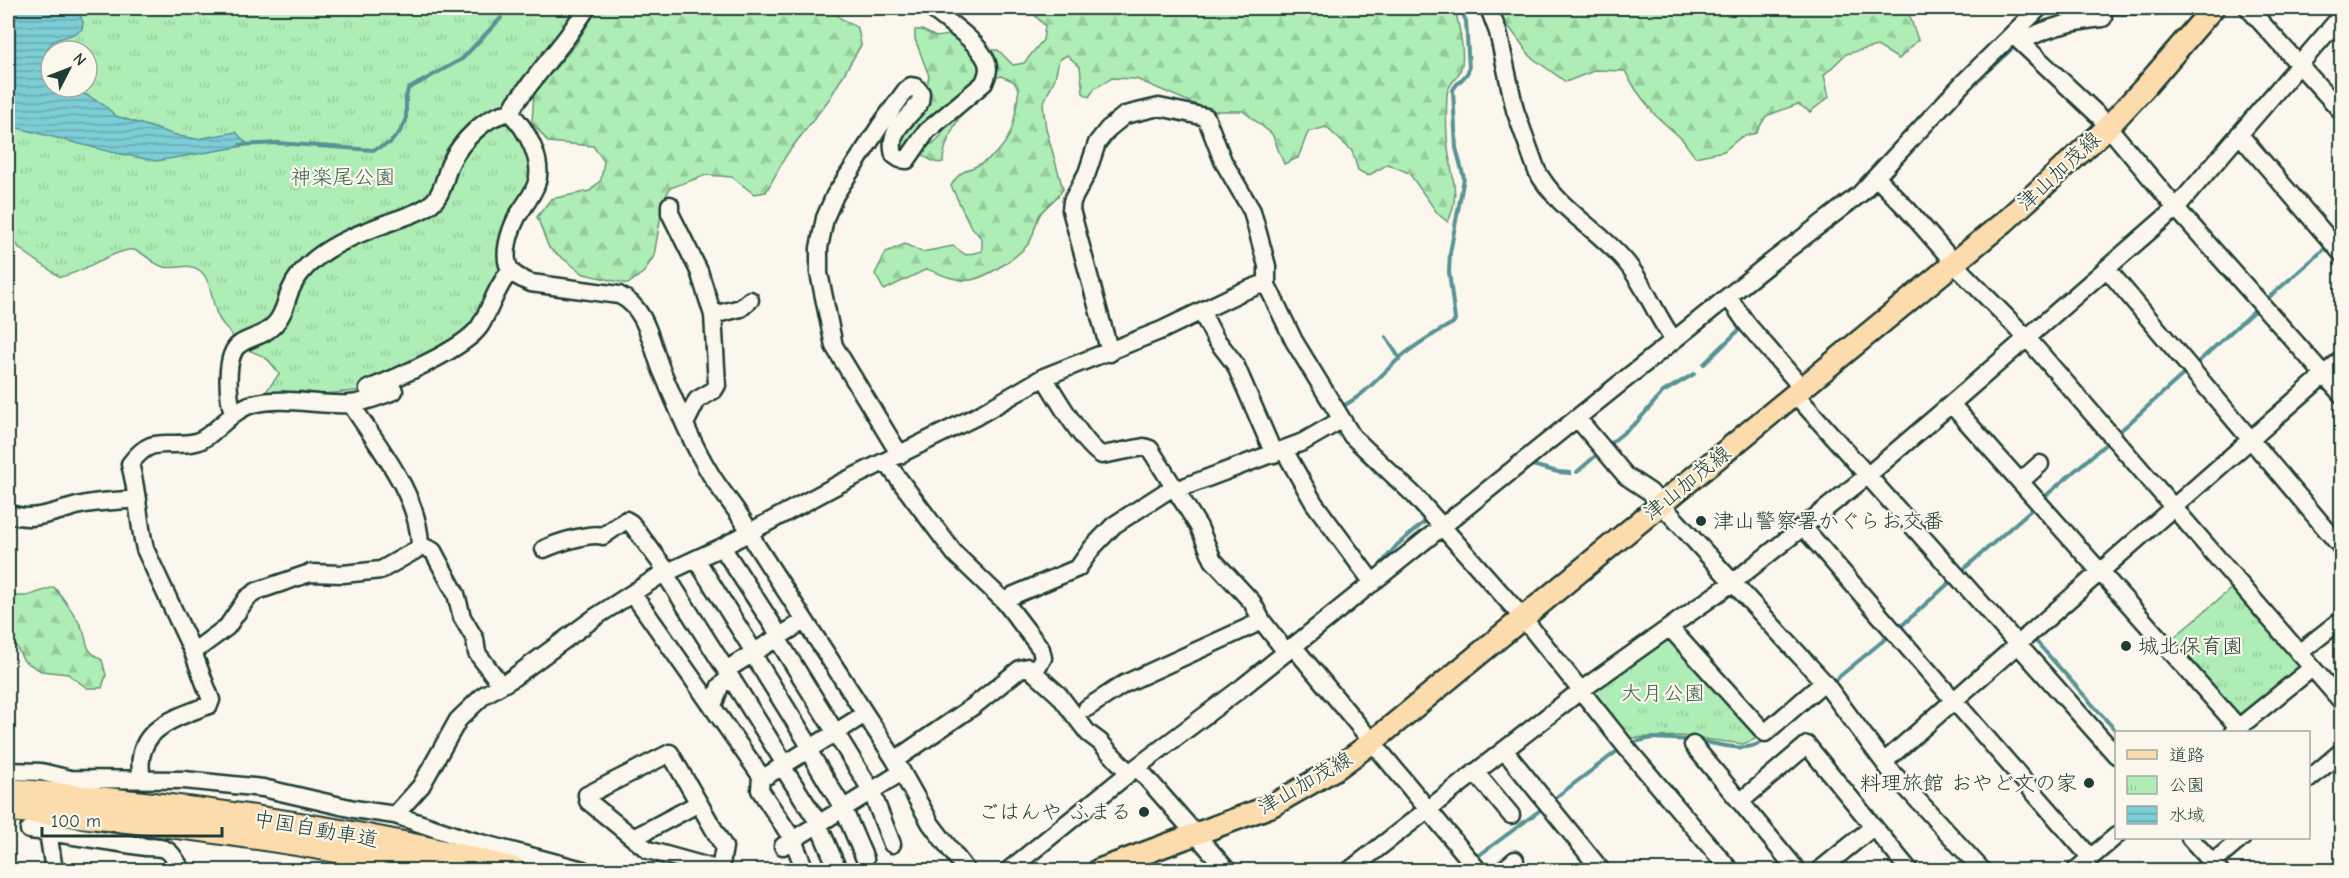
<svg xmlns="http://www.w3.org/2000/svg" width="2349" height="878" viewBox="0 0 2349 878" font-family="'Comic Neue','Klee One',sans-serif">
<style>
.forest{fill:url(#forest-firs);stroke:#669574;stroke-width:1.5}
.park{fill:url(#park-tufts);stroke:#669574;stroke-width:1.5;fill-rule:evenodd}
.water{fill:url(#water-rules);stroke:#579395;stroke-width:1.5}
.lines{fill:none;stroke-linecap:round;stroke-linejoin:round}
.stream{stroke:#579395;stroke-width:4}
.minor-casing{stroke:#1f3d34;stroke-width:21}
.major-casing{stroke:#1f3d34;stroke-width:26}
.highway-casing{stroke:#1f3d34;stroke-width:28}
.minor{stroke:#fbf7ec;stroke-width:16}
.major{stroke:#fcdcac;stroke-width:21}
.highway{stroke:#fcdcac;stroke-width:24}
.poi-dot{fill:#1f3d34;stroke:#fbf7ec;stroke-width:2}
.labels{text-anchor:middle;stroke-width:4.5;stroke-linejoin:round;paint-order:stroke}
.street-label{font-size:21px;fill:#1f3d34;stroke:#fbf7ec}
.park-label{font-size:21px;fill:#3c604e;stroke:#fbf7ec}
.poi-label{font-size:21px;fill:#1f3d34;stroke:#fbf7ec;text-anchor:start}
</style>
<defs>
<pattern id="forest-firs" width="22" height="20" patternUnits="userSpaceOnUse" patternTransform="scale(1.5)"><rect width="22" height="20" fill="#aeedb5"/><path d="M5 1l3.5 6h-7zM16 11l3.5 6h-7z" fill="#95cc9c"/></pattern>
<pattern id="park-tufts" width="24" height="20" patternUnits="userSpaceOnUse" patternTransform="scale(1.5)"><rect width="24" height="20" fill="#aeedb5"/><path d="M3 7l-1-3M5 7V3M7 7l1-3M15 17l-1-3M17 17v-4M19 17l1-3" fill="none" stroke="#95cc9c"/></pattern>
<pattern id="water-rules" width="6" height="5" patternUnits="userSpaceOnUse" patternTransform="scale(1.5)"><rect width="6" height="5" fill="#7dcdd6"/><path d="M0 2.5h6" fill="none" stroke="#66a8ae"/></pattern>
</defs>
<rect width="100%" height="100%" fill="#fbf7ec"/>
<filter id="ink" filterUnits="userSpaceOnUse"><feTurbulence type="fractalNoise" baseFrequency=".0167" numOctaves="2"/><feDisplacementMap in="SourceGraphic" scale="12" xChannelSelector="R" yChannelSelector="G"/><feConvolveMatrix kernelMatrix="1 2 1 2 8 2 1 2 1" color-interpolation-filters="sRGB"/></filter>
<g filter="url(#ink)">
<path class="forest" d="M597 8H832L840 18 858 28 861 45 830 98 787 154 766 192 754 194 732 177 706 175 670 188 663 203 654 256 644 272 628 284 584 274 549 248 537 217 551 199 590 191 601 180 604 161 593 146 548 142 532 122 534 93 576 44Z
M1023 8H1455C1458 24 1467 56 1460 71 1456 80 1447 85 1447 95 1446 114 1446 136 1449 155 1453 181 1460 196 1448 222L1438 214 1409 173 1388 164 1368 176 1358 170 1352 151 1326 127 1308 132 1298 158 1284 164 1272 134 1243 111H1211L1136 79 1112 78 1095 88 1089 97 1083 93 1080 67 1067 55 1059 60 1055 78 1043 104 1046 129 1063 189C1057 199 1048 204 1041 213 1035 221 1035 234 1029 243 1019 256 988 277 971 280 958 282 939 274 927 269L884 290 875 274 886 252 905 244 922 252 953 246 966 255 982 251V239L970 225 951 186C960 169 969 171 984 162 1015 143 1014 121 1019 89L1013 81 1001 76C976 84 943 136 943 162 936 165 928 159 923 155L925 146C939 144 944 131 948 119L908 149H902L906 129 925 95 929 76 915 39V30H922L936 37 955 34 988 50H998L1013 65 1024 63 1043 40 1045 26 1030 10Z
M1499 8H1907L1918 40 1899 59 1877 46 1846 54 1824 75 1829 97 1810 112 1798 104 1766 116 1756 133 1741 137 1724 151 1695 157 1682 139 1655 115 1636 90 1625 71 1596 70 1566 82 1531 57 1504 20Z
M54 587C64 599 73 612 81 626 90 643 81 648 102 660L106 675 102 688H87L68 674 41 671 24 661 8 631V596H27Z"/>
<path class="park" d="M8 8H581L517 94 501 109 520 131 533 168 502 255 500 269 476 322 456 341 375 385 356 391 322 394 300 391 282 398 262 397 279 374C275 368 271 361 264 357 258 353 250 352 244 347 238 343 224 326 220 320 210 305 214 281 199 270 188 262 177 270 164 267 151 264 142 248 128 250 103 255 84 273 60 277L20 249 8 231ZM51 51H87V87H51Z
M2233 587 2301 665 2299 674 2240 718 2170 641Z
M1666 637 1672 638 1761 737 1743 744 1681 736 1626 738 1592 697 1591 689Z"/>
<path class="water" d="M8 8H77L83 22 82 29C63 44 49 30 43 64L51 75V87H73L104 105 116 116 179 136 197 139 236 132 246 143 244 146 156 161 111 152 18 128 8 129Z"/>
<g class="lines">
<path class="stream" d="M2106 14H2155L2188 10 2191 8
M1994 65 2014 47
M1980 78 1985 73
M240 145 278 143 373 150 390 143 399 133 406 121V98L408 89 462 59 501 18
M1886 180 1901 162
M1844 216 1869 198 1878 189
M2267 299 2328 246
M1737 300 1774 271
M1386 337 1400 359
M2197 363 2255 310
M1704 364 1741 328
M1341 407C1366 395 1381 374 1402 356 1418 343 1435 333 1453 323L1455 320 1449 272 1450 253 1464 178 1456 148 1453 90C1457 81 1467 78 1469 69L1466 21 1460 8
M2118 433 2186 372
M1340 435 1381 477
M1607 446 1637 422 1663 392 1694 374
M1532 465 1558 472 1570 473
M1577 472 1600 452
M1389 484 1402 494
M2042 499 2108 442
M1381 564 1397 545 1428 519
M1965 568 2032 509
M1898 629 1949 583
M2033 638 2117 732
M1834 681 1890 635
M1699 741C1721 744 1747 755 1766 739
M1630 743 1652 738 1691 740
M1551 801 1620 749
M1474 859 1539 811"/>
<g class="minor-casing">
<path id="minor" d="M1489 8 1498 32 1515 110 1537 171C1558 209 1598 229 1625 261 1645 284 1655 315 1674 340
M2248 8 2342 112
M2013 35 2099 116 2176 208 2342 395
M2021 42C2045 27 2075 21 2103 18
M510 113 516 102 567 37 587 8
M2239 134 2342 254
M1876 177 1908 210 1963 273 2027 338 2342 702
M670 205V213L699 271 713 315 717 385 714 390 697 400 685 424
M2107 269 2342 548
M1728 297 1747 324 1803 389
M1201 311 1215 338 1235 364 1274 454
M713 315 741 308 750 300
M1110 353 1071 210 1072 201 1087 173 1097 143 1108 129 1125 115 1159 107 1206 117 1223 161 1252 211 1267 266V285
M1044 377C1055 395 1085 447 1102 455L1144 447 1150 449 1199 527 1213 560 1252 602 1262 621 1286 652
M368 389C394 379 465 349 480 326 491 308 496 287 511 270
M1796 395 2116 755
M1951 404 2239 728
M233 413C228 398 224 354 240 344 252 336 263 337 275 324 284 314 285 304 290 291 295 279 305 267 315 259 337 241 366 231 393 221 406 216 423 212 434 201 443 192 445 176 450 164 460 143 486 114 510 113 526 128 545 162 536 185 532 196 523 207 517 217 510 231 501 257 511 271 516 277 524 280 531 283L619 295C649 309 651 348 664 376 678 409 692 444 711 475 726 499 745 518 756 545L895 760 931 824 966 870
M1577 418 1626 476 1650 492 1824 682 1889 769 1982 870
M1284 450 1314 503 1373 583
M900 455 834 346 819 273V248L825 218 835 195 880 126 906 90 911 86 916 87 921 93 920 102C908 120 887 129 894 155L900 159 907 160 927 131 984 83C987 75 990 69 986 60 975 39 949 23 931 8
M886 462 955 554 1005 602
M2020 482 2040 464
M8 513C34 524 59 509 86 504 103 501 121 501 138 499
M1803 527 2091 858
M420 545 433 551 456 594 462 617 475 639 477 653 501 685
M722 547 780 636
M544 549C557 543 591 532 603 536L626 520 631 523 663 566 669 580 726 670
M696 559 754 652
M633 594 761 776 768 775 865 714
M1670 628 1765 733 1824 682
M777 638 871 790 892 844
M1293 646 1478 870
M193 652 227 627 247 598 257 591 310 573 343 574 381 570 416 550 420 545C419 495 377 445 351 404
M752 653 811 748
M2299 653 2342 619
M1034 672 1043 658 1041 649 1005 602 1014 595 1078 568 1092 548 1114 525 1170 489 1181 488 1303 442 1341 420
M713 706 720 686 730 677
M1087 708 1124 684 1262 621
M2233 732 2312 668
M1693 745 1797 870
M808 750 843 808 865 859
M1504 750 1601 870
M670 753 724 847 720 870 648 850 588 801 587 795Z
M895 760 975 705 1020 669 1028 667 1059 695 1088 733 1100 742 1129 773
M1884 762 2342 359
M785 764 726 670 804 621
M782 766 816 819 838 870
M1137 767 1227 870
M8 771 41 772 70 779 184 780 263 788 354 809 395 815 466 839 583 870
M1475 772 1511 815
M761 776 760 790 793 840 805 870
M142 779C132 730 172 719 209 705L211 700 193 652 145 549C138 520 138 492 130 464 153 433 165 449 196 442 214 437 230 410 253 404 285 396 317 406 349 404 365 403 380 396 394 391
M2308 780 2342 751
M1740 802 1807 745 1909 870
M395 815 421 786 458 720 484 695 510 680 597 616 659 576 722 547 841 483 977 416 1044 377 1162 330 1239 293 1260 285H1267L1294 341 1352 436 1415 496 1523 618 1630 752 1730 870
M29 830 48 832 54 870
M48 832 146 847C171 847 169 851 182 870
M2190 838 2219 870
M635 840 639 835 699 803
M783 846 902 772
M1009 870 1129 773 1244 686 1766 266 1860 194 1964 82 2039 8
M1350 870 1580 691 1732 583 1867 476 1951 404 2176 208 2342 15
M1503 870 1515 860
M1820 870 1873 827
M2076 870 2116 836
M2204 870 2242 838"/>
</g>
<g class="major-casing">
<path id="major" d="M1099 870 1271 806 1337 768 1371 743 2004 222 2107 128 2146 86 2213 8"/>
</g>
<g class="highway-casing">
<path id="highway" d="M8 791C178 805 349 826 514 870
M8 809C152 820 296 839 438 870"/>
</g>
<use href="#minor" class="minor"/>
<use href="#major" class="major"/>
<use href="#highway" class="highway"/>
</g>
</g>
<g class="poi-dot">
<circle cx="1701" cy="521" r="6"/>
<circle cx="2126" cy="646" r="6"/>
<circle cx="2089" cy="783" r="6"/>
<circle cx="1144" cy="812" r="6"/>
</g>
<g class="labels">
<g class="street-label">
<text transform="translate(2059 171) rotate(-43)" y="7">津山加茂線</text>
<text transform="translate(1687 483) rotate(-39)" y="7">津山加茂線</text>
<text transform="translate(1305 783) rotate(-30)" y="7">津山加茂線</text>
<text transform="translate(316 829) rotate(10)" y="7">中国自動車道</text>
</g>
<g class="park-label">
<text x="343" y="184">神楽尾公園</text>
<text x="1663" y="700">大月公園</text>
</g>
<g class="poi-label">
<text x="1713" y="528">津山警察署かぐらお交番</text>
<text x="2138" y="653">城北保育園</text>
<text x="2077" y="790" text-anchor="end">料理旅館 おやど文の家</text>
<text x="1132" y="819" text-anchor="end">ごはんや ふまる</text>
</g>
</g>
<rect width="2349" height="878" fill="none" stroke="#fbf7ec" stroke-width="30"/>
<rect x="15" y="15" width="2319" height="848" fill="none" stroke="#1f3d34" stroke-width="2" filter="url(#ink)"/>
<rect x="2115" y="731" width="195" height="108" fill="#fbf7ec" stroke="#a3ada2" stroke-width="1.5"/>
<rect x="2127" y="750" width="30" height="9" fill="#fcdcac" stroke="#a3ada2" stroke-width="1.5"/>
<text x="2169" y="761" font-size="18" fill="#1f3d34">道路</text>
<rect x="2127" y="776" width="30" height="18" fill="url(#park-tufts)" stroke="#a3ada2" stroke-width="1.5"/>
<text x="2169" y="791" font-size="18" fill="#1f3d34">公園</text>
<rect x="2127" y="806" width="30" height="18" fill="url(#water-rules)" stroke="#a3ada2" stroke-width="1.5"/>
<text x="2169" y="821" font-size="18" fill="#1f3d34">水域</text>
<g transform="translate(69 69) rotate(48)"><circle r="28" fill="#fbf7ec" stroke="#a3ada2" stroke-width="1.5"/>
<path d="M0-4.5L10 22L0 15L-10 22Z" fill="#1f3d34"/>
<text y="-9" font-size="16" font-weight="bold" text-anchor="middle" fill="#1f3d34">N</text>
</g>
<path d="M42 827v9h180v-9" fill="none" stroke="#1f3d34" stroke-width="3"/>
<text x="51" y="827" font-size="18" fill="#1f3d34" stroke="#fbf7ec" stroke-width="4.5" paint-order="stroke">100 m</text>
</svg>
